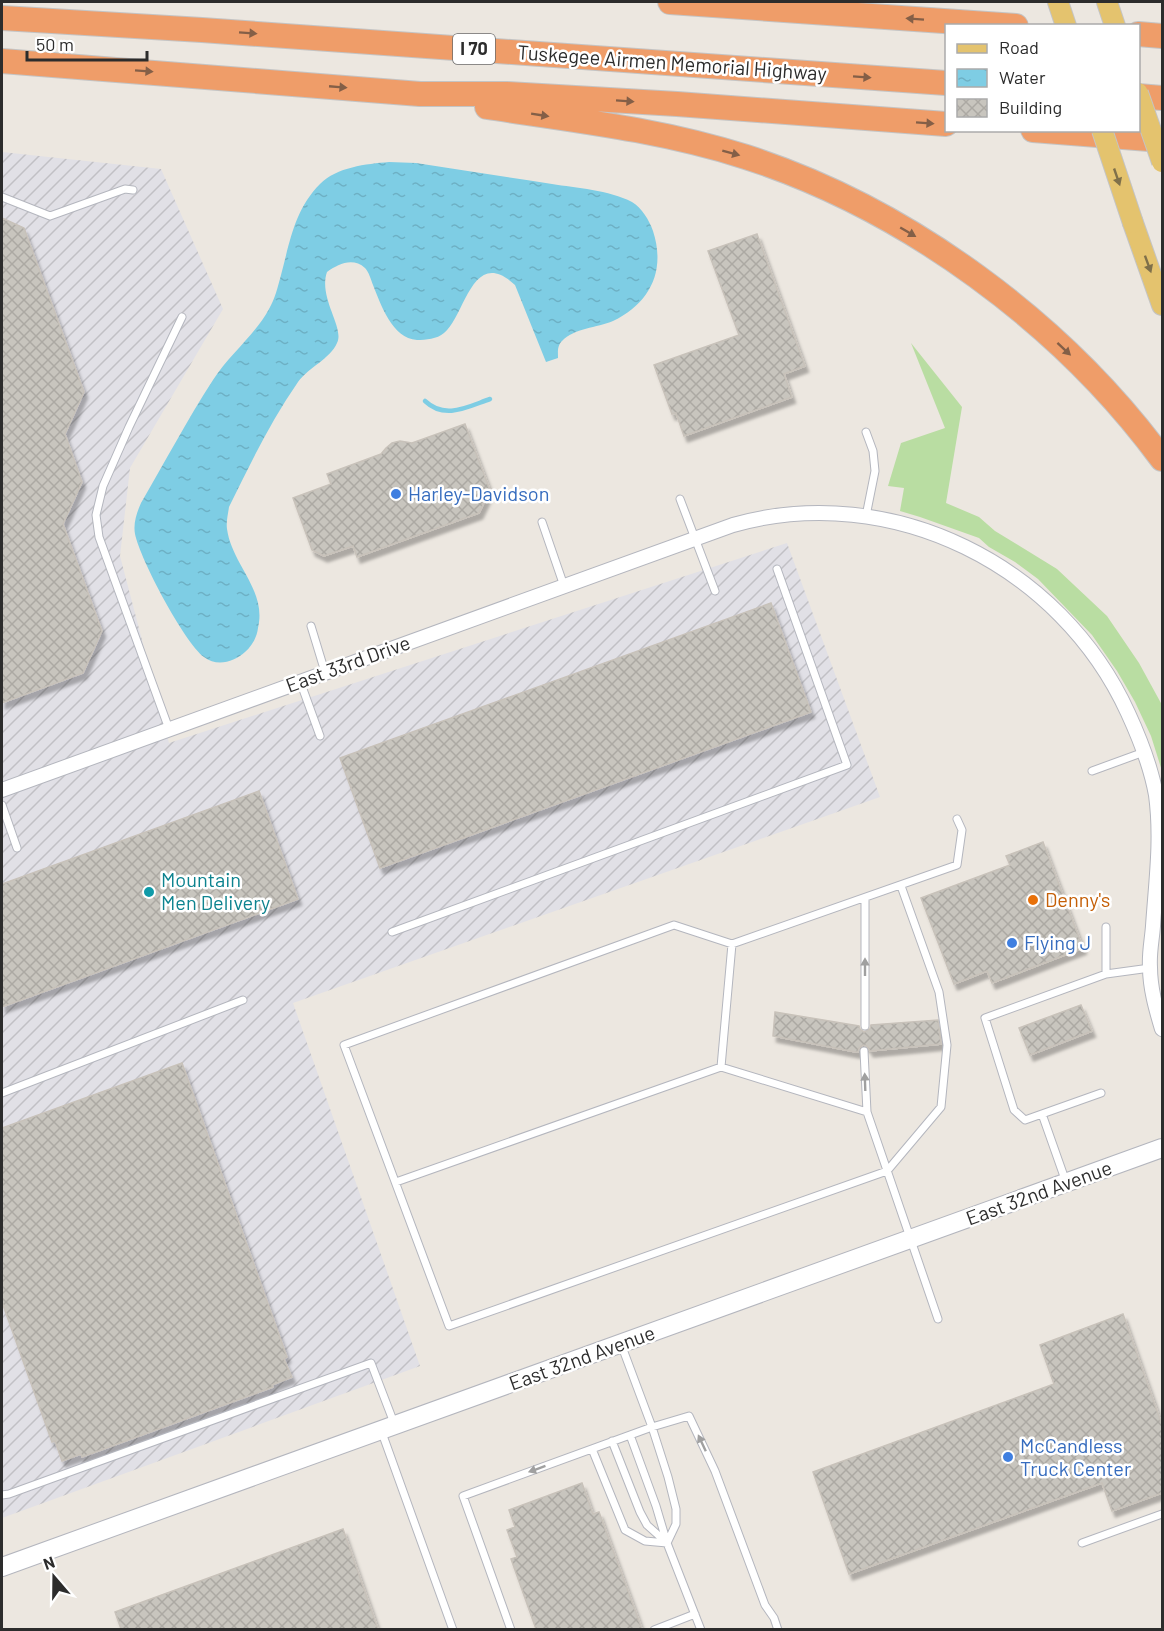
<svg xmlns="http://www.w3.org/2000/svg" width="1164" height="1631" viewBox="0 0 1164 1631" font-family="Barlow,sans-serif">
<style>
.industrial{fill:url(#industrial-furrows)}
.grass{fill:#b9dda2}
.water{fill:url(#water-ripples)}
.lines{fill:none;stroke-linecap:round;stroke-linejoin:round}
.stream{stroke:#7ecde4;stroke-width:4.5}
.building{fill:url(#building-cross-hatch);stroke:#c8c2ba;stroke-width:1.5;filter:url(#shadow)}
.lane-casing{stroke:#b4b6be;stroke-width:9}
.street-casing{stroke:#b4b6be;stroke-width:16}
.secondary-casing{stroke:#b4b6be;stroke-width:20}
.primary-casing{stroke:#c4c4c4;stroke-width:22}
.highway-casing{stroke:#c4c4c4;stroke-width:26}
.lane{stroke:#fff;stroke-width:7}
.street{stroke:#fff;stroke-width:14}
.secondary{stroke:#fff;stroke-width:18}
.primary{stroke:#e4c36e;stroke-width:20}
.highway{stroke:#ef9d69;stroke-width:24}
.primary-bridge-casing{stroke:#c4c4c4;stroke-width:22;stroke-linecap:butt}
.primary-bridge{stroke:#e4c36e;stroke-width:20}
.oneway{fill:#845f47}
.oneway2{fill:#7f704a}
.oneway3{fill:#a0a0a0}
.shop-dot{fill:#3f7fe0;stroke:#fff;stroke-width:2}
.culture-dot{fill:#0f9aa8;stroke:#fff;stroke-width:2}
.food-dot{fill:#e8710a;stroke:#fff;stroke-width:2}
.labels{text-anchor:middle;stroke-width:5;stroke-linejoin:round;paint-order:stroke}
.shield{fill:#fff;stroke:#6b6b6b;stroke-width:1.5}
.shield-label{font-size:18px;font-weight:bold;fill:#2c2c2c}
.street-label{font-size:20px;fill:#2c2c2c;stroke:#fff}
.shop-label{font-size:20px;fill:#366cbe;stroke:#fff;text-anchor:start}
.culture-label{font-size:20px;fill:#0d838f;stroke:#fff;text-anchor:start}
.food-label{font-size:20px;fill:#c56008;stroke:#fff;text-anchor:start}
</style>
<defs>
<pattern id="industrial-furrows" width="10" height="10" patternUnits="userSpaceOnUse" patternTransform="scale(1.5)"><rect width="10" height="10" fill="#e1e0e6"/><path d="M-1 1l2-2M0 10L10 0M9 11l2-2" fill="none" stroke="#c1c0c5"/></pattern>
<pattern id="water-ripples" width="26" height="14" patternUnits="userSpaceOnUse" patternTransform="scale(1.5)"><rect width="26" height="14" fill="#7ecde4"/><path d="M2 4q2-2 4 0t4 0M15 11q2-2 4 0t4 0" fill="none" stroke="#6db0c4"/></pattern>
<pattern id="building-cross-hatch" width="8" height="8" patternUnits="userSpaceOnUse" patternTransform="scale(1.5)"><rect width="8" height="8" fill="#c8c5be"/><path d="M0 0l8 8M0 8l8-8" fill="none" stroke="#aca9a3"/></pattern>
<filter id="shadow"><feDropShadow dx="3.5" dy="6" stdDeviation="1.5" flood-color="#0004"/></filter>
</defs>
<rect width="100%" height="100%" fill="#ece7e0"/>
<path class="industrial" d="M2 152 161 169 223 309 130 468 120 556 169 743 787 543 880 797 293 1003 420 1366 2 1518Z"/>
<path class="grass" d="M911 343 962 407 946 503 979 517 995 531 1057 569 1107 616 1139 663 1162 705V771L1151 736 1135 702 1117 671 1092 635 1038 579 1015 562 989 547 979 538 920 517 900 511 904 488 888 486 901 443 945 428Z"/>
<path class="water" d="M389 162 416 163C461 170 506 177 552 184 576 188 609 190 632 202 642 208 649 220 653 231 666 271 650 303 613 321 597 328 574 328 562 341 557 346 558 352 558 358L546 362 515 285C472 245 465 317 444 333 437 339 426 340 417 340 392 338 381 305 373 285 371 280 369 272 365 268 353 257 338 264 327 272 318 298 345 328 337 343 330 359 309 367 298 382 271 421 250 464 229 507 228 514 226 522 227 529 232 565 267 590 258 628 257 637 252 646 245 652 234 662 217 667 204 657 184 642 140 559 135 534 133 523 137 512 141 503 165 462 187 420 213 380 229 355 255 335 269 309 275 299 278 286 281 275 290 241 295 209 320 184 337 167 366 164 389 162Z"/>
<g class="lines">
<path class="stream" d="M425 401C445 420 467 407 490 399"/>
</g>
<path class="building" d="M2 218 24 228 84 392 65 434 82 482 63 524 102 631 83 673 2 703Z
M757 234 805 366 784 374 792 397 684 436 676 413 672 414 654 365 739 335 708 251Z
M465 424 490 490 479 513 357 557 353 546 324 556 312 550 293 498 331 484 327 474 381 454 386 448 392 443 400 441 412 443Z
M771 603 811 712 380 868 340 758Z
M259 791 298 899 2 1007V884Z
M1043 842 1083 948 992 983 987 971 954 984 921 898 1010 865 1006 856Z
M1081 1005 1092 1031 1030 1055 1019 1028Z
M775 1012 859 1026 860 1029 864 1032 870 1029 871 1025 938 1020 941 1044 870 1051 867 1046 863 1045 859 1048 858 1052H856L773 1036Z
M182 1063 287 1357 284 1359 292 1377 272 1385 273 1387 82 1457 81 1454 62 1461 55 1441 52 1442 2 1302V1128Z
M1123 1314 1162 1425V1493L1112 1511 1102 1483 849 1574 813 1472 1054 1384 1040 1345Z
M582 1483 593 1514 599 1512 642 1629H536L511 1559 517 1557 507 1530 515 1527 509 1510Z
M343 1529 378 1629H121L115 1612Z"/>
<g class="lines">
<g class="lane-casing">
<path id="lane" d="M2 197 50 216 125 189 133 190
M866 432 873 451 875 471 866 516
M680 499 715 591
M542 522 564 586
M311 626 325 672
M300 681 320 736
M169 729 99 537 96 515 103 486 129 427 182 317
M1092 771 1144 752
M2 805 17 848
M1106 927V974
M392 932 847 765 777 569
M732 944 674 925 344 1045 449 1326 887 1171 941 1107 947 1045 939 992 901 886
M865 1026V898
M864 1051 867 1112
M721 1067 732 944 957 865 962 830 957 819
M2 1093 243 1000
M1101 1093 1025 1120 1014 1110 985 1018 1106 974 1150 968
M1042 1114 1066 1182
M396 1182 721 1067 867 1112 938 1319
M621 1344 652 1427 668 1477 676 1509V1524L667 1543
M381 1430 453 1630
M630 1435 656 1506 667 1543
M612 1441 640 1512 647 1525 667 1543
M592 1449 625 1530 645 1541 667 1543 701 1630
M2 1495 9 1494 371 1363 394 1423
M1082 1543 1162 1514
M511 1630 463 1496 652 1427 689 1416 715 1471 765 1605 774 1618 778 1630
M654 1630 695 1614"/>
</g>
<g class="street-casing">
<path id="street" d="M2 790 733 525C892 480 1061 566 1128 713 1140 739 1151 767 1156 795 1162 839 1156 882 1153 926 1152 940 1149 953 1150 967 1150 988 1156 1009 1162 1029"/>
</g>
<g class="secondary-casing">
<path id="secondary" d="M2 1567 1162 1148"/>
</g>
<g class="primary-casing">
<path id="primary" d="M1058 2 1066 26
M1107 2 1115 26
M1133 223 1162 305"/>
</g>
<g class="highway-casing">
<path id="highway" d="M670 2 1016 26
M2 18 202 30 946 83
M1138 34 1162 36
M2 61 420 94H507L677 104 946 124
M1138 96 1162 98
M487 107C574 120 662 130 746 157 907 209 1062 323 1162 459
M1033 130 1162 140"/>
</g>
<use href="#lane" class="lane"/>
<use href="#street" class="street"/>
<use href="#secondary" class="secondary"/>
<use href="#primary" class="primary"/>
<use href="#highway" class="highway"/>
<g class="primary-bridge-casing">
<path id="primary-bridge" d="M1138 93 1162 162
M1102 130 1133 223"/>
</g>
<use href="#primary-bridge" class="primary-bridge"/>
</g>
<defs><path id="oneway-solid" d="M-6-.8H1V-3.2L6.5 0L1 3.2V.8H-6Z" transform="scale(1.5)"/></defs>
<g class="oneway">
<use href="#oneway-solid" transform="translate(915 19) rotate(-176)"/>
<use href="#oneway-solid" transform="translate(248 33) rotate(4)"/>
<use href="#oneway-solid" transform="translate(144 71) rotate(4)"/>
<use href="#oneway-solid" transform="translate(862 77) rotate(4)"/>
<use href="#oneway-solid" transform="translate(338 87) rotate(5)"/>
<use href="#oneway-solid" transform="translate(625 101) rotate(4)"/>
<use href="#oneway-solid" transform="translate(540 115) rotate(9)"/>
<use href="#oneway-solid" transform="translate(925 123) rotate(4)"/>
<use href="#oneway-solid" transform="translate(731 153) rotate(15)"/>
<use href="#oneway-solid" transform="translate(908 232) rotate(30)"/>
<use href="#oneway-solid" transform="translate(1064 349) rotate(43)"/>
</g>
<g class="oneway2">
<use href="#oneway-solid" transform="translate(1117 177) rotate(71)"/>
<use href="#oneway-solid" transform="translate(1148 264) rotate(70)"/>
</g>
<g class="oneway3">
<use href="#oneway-solid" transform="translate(865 967) rotate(-90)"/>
<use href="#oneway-solid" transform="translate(865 1082) rotate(-92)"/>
<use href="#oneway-solid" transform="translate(702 1443) rotate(-115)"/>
<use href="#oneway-solid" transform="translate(537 1469) rotate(160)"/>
</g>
<g class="shop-dot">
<circle cx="396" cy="494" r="6"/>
<circle cx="1012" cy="943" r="6"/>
<circle cx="1008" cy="1457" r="6"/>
</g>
<circle class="culture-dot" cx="149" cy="892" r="6"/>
<circle class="food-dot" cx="1033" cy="900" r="6"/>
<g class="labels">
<rect class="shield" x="453" y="34" width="42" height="30" rx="4.5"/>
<g class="shield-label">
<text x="474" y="55">I 70</text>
</g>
<g class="street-label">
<text transform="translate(672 63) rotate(4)" y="7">Tuskegee Airmen Memorial Highway</text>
<text transform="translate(348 664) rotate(-20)" y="7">East 33rd Drive</text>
<text transform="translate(1039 1193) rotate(-20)" y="7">East 32nd Avenue</text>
<text transform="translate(582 1358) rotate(-20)" y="7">East 32nd Avenue</text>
</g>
<g class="shop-label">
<text x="408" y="501">Harley-Davidson</text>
<text x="1024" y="950">Flying J</text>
<text x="1020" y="1453">McCandless<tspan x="1020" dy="23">Truck Center</tspan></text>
</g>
<g class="culture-label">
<text x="161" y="887">Mountain<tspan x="161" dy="23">Men Delivery</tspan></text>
</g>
<g class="food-label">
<text x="1045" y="907">Denny's</text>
</g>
</g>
<rect width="1164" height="1631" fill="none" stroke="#2c2c2c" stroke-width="6"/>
<rect x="945" y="24" width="195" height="108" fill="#ffffff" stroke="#ababab" stroke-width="1.5"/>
<rect x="957" y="44" width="30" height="9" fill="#e4c36e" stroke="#ababab" stroke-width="1.5"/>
<text x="999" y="54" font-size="18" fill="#2c2c2c">Road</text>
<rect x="957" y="69" width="30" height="18" fill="url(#water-ripples)" stroke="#ababab" stroke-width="1.5"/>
<text x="999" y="84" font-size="18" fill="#2c2c2c">Water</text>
<rect x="957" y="99" width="30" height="18" fill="url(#building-cross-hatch)" stroke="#ababab" stroke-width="1.5"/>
<text x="999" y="114" font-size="18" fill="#2c2c2c">Building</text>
<g transform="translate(54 1577) rotate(340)" stroke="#ffffff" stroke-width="4.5" paint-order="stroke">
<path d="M0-4.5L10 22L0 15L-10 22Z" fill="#2c2c2c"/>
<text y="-9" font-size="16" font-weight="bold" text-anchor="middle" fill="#2c2c2c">N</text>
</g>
<path d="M27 51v9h120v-9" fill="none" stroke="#2c2c2c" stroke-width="3"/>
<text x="36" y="51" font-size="18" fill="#2c2c2c" stroke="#ffffff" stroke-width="4.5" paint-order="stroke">50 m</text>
</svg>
